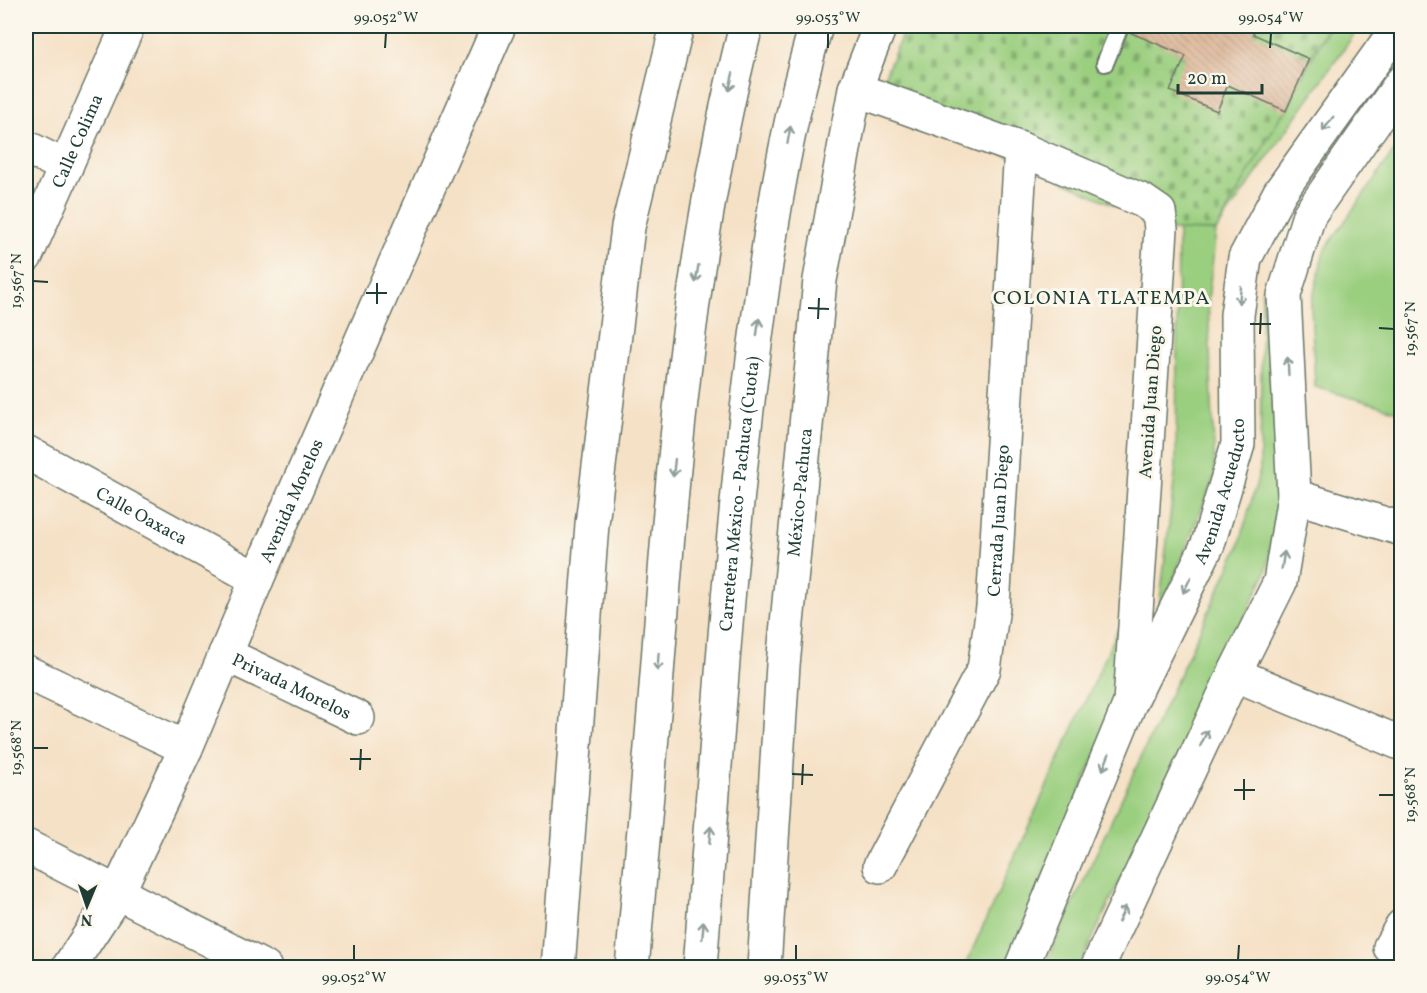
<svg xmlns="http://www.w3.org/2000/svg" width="1427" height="993" viewBox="0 0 1427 993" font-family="Vollkorn,serif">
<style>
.grass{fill:#9bcf80;stroke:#5d865a;stroke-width:1.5}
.cemetery{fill:url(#cemetery-stones);stroke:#5d865a;stroke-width:1.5}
.building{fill:url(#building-back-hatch)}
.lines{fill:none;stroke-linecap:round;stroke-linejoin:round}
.service-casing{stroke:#6a7667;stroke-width:20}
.minor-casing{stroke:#6a7667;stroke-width:36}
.tertiary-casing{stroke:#6a7667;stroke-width:36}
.motorway-casing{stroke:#6a7667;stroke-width:36}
.service{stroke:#fff;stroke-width:16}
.minor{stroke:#fff;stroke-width:33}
.tertiary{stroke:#fff;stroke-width:33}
.motorway{stroke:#fff;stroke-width:33}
.oneway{stroke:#8f9e9a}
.ticks{fill:none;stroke:#1f3d34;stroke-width:2}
.labels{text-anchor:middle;stroke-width:6;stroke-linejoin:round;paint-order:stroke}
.street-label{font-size:18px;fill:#1f3d34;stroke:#fbf7ec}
.neighbourhood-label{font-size:20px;letter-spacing:1.5px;fill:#1f3d34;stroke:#fbf7ec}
.neatline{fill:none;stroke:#1f3d34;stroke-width:2}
.ticks-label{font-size:15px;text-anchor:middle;fill:#1f3d34}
</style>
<defs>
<pattern id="cemetery-stones" width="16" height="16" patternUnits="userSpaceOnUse" patternTransform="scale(1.5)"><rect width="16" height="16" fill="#9bcf80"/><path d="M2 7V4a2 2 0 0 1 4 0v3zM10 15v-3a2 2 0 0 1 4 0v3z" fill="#7ea96a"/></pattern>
<pattern id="building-back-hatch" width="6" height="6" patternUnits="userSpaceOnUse" patternTransform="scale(1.5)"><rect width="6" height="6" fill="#deb79a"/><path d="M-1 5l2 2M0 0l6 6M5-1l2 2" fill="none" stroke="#b3967e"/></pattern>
</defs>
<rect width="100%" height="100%" fill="#fbf7ec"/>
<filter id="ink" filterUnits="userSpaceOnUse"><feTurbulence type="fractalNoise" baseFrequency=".0167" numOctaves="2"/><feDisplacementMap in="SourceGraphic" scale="12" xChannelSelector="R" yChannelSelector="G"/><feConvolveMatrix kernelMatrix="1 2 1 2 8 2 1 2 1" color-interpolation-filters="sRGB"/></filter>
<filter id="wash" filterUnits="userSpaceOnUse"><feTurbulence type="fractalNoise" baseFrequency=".008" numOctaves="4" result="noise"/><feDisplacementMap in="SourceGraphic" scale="24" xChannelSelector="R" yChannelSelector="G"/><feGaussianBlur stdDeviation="1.35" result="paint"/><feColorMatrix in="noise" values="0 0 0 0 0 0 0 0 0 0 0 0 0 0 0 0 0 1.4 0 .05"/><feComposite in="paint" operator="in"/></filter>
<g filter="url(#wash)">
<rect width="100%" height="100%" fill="#f5e1c6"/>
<path class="grass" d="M1330 26H1360L1216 231 1208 300 1215 475 1158 617 1176 466 1178 230 1216 231Z
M1401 141V412L1315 387 1311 305 1324 251Z
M1262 287 1279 467 1276 514 1267 570 1079 967 1043 968 1239 546 1260 470Z
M1119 627 1114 711 1006 967 964 968Z"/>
<path class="cemetery" d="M906 26H1328L1309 59 1286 111 1280 117 1216 231 1169 230 876 96Z"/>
<g id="blocks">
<path class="building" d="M1130 26H1257L1253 34 1309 59 1286 111 1228 85 1217 111 1170 91 1186 56 1129 32Z"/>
</g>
</g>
<g filter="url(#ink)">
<use href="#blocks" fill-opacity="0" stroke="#6a7667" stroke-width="1.5"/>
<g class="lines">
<g class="service-casing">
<path id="service" d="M1105 63 1120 26"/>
</g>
<g class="minor-casing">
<g id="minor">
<path d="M855 89 1021 149 1143 201 1159 212 1161 229 1130 703"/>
<path d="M26 147 66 167"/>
<path id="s1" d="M26 256 128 26"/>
<path id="s2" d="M26 452 257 579"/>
<path d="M1294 496 1402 529"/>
<path id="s3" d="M225 654 358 718"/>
<path d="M26 672 186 748"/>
<path d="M1234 674 1402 744"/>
<path d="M26 846 265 968"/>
<path id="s4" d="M880 866 984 669 993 607 1021 149"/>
<path d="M1390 947 1402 926"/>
<path id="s5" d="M68 968 118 892 186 748 257 579 499 26"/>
<path d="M558 968 592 524 628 227 677 26"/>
<path id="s6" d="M764 968 783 665 820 280 855 89 880 26"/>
</g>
</g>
<g class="tertiary-casing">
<g id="tertiary">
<path id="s7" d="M1021 968 1130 703 1208 544 1238 444 1237 315 1245 258 1280 192 1399 26"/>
<path d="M1097 968 1234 674 1280 582 1294 496 1284 295 1309 215 1402 82"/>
</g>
</g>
<g class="motorway-casing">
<g id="motorway">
<path d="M632 968C640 879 648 790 655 701 672 474 689 247 746 26"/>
<path id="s8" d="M700 968C716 760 728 551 755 344 769 237 785 129 816 26"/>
</g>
</g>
<use href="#service" class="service"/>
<use href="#minor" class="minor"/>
<use href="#tertiary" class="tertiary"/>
<use href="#motorway" class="motorway"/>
</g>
<defs><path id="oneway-shaft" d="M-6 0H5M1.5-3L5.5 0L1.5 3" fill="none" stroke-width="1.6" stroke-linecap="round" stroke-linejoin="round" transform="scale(1.5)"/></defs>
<g class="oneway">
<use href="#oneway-shaft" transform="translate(731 82) rotate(103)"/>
<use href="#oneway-shaft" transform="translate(1328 124) rotate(126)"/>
<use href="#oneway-shaft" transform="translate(789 135) rotate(-80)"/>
<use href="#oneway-shaft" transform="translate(697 274) rotate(99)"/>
<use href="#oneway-shaft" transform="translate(1240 295) rotate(97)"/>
<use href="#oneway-shaft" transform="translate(758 327) rotate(-82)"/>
<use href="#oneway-shaft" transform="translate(1288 366) rotate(-93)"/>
<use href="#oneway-shaft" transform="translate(674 468) rotate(96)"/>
<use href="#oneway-shaft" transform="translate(1283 560) rotate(-81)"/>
<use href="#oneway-shaft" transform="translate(1187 585) rotate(116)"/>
<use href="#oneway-shaft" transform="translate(658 662) rotate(94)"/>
<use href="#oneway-shaft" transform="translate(1204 738) rotate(-65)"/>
<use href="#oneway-shaft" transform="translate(1106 762) rotate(112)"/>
<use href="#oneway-shaft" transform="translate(710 835) rotate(-85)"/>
<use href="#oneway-shaft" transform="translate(1122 914) rotate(-65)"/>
<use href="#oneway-shaft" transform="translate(703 930) rotate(-85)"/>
</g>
</g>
<path class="ticks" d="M385 48 386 33M828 48V33M1270 48 1271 33M33 281 48 282M366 293H387M377 304V283M808 308 829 309M818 319 819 298M1250 324H1271M1379 328 1394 329M1260 334 1261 313M33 748H48M350 759H371M360 770 361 749M792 774 813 775M802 785 803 764M1234 790H1255M1379 795H1394M1244 800V779M354 960V945M796 960V945M1238 960 1239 945"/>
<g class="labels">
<g class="street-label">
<text dy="6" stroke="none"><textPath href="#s1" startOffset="126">Calle Colima</textPath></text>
<text transform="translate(1150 402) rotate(-86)" y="6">Avenida Juan Diego</text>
<text dy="6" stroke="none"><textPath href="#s7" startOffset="518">Avenida Acueducto</textPath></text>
<text dy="6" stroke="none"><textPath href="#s6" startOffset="477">México-Pachuca</textPath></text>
<text dy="6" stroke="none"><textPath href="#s8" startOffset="476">Carretera México - Pachuca (Cuota)</textPath></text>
<text dy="6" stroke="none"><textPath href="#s5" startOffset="519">Avenida Morelos</textPath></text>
<text dy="6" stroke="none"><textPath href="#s2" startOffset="132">Calle Oaxaca</textPath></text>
<text dy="6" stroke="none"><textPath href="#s4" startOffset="372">Cerrada Juan Diego</textPath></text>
<text dy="6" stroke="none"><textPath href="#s3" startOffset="74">Privada Morelos</textPath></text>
</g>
<g class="neighbourhood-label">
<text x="1102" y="304">COLONIA TLATEMPA</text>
</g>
</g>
<rect width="1427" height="993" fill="none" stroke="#fbf7ec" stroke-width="66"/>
<g transform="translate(87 906) rotate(182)" stroke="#fbf7ec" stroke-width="4.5" paint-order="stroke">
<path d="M0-4.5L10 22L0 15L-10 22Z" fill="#1f3d34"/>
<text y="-9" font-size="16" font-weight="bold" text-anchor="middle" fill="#1f3d34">N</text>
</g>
<path d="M1178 84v9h84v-9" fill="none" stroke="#1f3d34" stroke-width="3"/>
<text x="1187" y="84" font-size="18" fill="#1f3d34" stroke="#fbf7ec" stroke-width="4.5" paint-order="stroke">20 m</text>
<rect x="33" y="33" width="1361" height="927" class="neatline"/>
<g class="ticks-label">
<text x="386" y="22">99.052°W</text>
<text x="828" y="22">99.053°W</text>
<text x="1271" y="22">99.054°W</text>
<text transform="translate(16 281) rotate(-90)" y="5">19.567°N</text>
<text transform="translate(1410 329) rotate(-90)" y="5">19.567°N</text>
<text transform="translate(16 748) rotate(-90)" y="5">19.568°N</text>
<text transform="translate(1410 795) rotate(-90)" y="5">19.568°N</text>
<text x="354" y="982">99.052°W</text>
<text x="796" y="982">99.053°W</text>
<text x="1238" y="982">99.054°W</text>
</g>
</svg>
